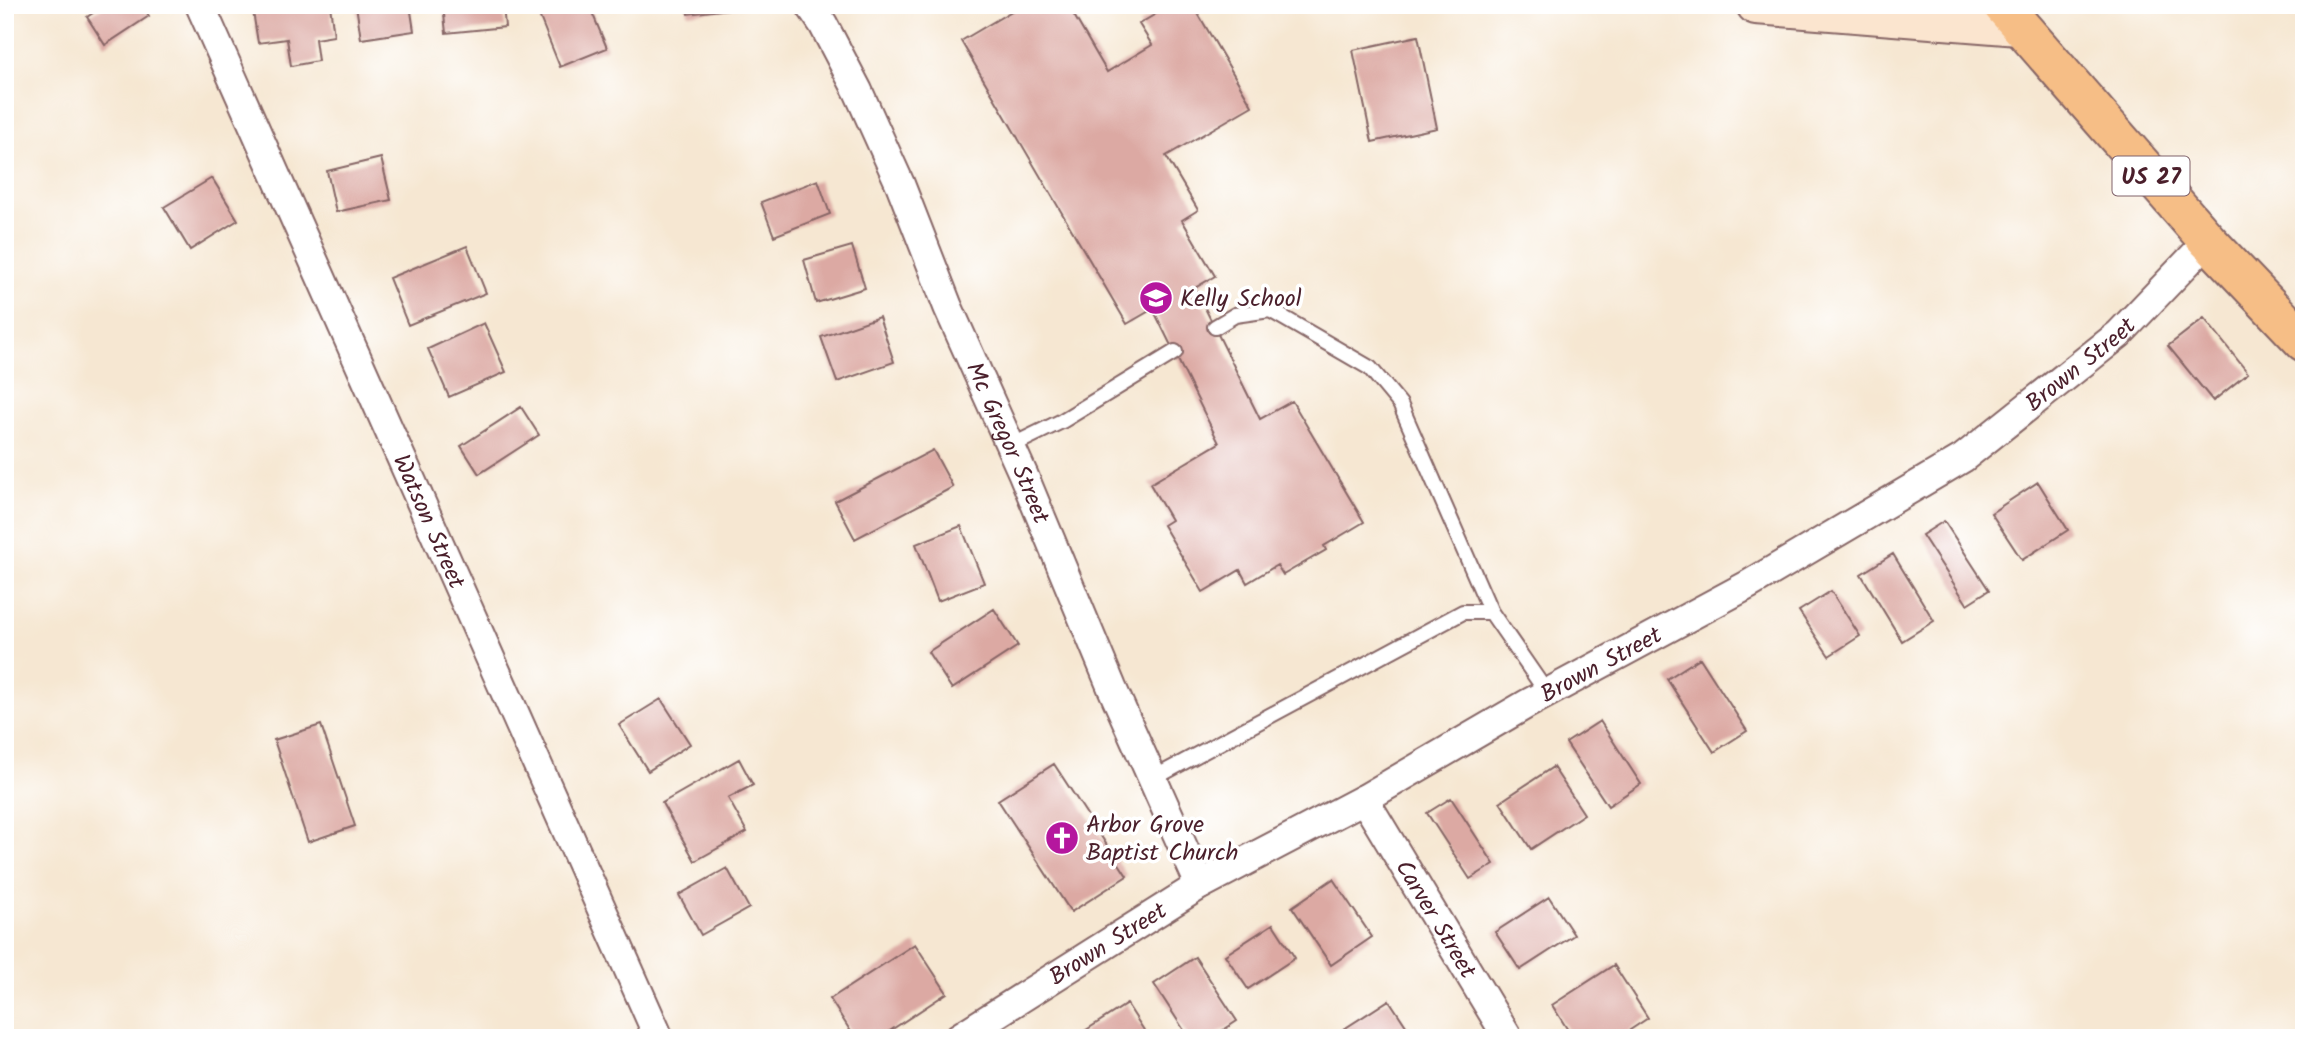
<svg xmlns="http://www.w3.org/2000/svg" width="2309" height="1043" viewBox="0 0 2309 1043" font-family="Kalam,sans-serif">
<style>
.building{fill:#dca9a3}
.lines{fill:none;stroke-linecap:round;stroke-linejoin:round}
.lane-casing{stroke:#866565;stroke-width:18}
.street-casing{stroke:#866565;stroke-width:32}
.secondary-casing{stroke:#866565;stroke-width:42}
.highway-casing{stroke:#866565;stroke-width:42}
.lane{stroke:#fff;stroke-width:14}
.street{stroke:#fff;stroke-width:28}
.secondary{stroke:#fbe5cf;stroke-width:38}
.highway{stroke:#f6be86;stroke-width:38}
.labels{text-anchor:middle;stroke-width:7;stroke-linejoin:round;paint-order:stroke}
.shield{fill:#fff;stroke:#80626b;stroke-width:2}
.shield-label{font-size:23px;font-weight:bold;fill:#4a1f2b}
.poi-label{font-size:24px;fill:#4a1f2b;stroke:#fff;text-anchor:start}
.street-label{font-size:24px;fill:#4a1f2b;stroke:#fff}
</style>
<rect width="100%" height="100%" fill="#fff"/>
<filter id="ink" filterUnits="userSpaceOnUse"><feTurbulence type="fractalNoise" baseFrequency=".0143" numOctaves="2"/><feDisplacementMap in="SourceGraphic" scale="14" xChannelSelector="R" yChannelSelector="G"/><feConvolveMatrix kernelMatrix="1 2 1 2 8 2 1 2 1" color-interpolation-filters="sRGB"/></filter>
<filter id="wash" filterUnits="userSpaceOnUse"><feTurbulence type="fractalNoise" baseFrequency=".00686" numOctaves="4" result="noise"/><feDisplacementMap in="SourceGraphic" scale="28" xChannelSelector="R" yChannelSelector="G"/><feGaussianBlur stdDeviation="1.57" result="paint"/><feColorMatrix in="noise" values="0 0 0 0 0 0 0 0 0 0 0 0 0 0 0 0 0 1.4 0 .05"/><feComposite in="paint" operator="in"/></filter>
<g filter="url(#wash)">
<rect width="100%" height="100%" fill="#f6e7d2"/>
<g id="blocks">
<path class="building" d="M105 5H142L149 16 105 45 87 17Z
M252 5H330L334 36 315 39 318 61 291 66 287 39 258 43Z
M356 5H410L414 31 361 39Z
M443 5H503L505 27 446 33Z
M535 5H589L607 48 560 67Z
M687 5H746V7L688 14Z
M1022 5H1068L1107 72 1152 45 1139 24 1171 5H1193L1252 106 1166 156 1198 210 1182 220 1215 276 1195 288 1260 419 1292 401 1364 522 1324 546 1326 550 1283 575 1277 565 1247 583 1240 570 1203 592 1163 525 1171 520 1150 484 1219 443 1153 309 1127 324 961 41Z
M1418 36 1437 128 1372 142 1353 50Z
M381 158 391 200 336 212 327 171Z
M212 178 238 220 190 250 164 207Z
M818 180 830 214 774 236 761 202Z
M467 246 486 293 408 325 389 278Z
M852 246 865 288 816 303 804 260Z
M879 317 894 362 837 382 821 337Z
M2204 318 2248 373 2213 401 2168 346Z
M484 323 506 372 449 397 428 349Z
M521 407 539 435 479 474 461 446Z
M933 450 953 487 855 539 835 501Z
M2038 482 2068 530 2022 560 1991 513Z
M1944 521 1989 590 1967 604 1922 535Z
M961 526 984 583 938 601 916 544Z
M1893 554 1934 621 1902 641 1861 574Z
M1831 591 1860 636 1829 656 1799 611Z
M994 609 1018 646 952 689 928 652Z
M1700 658 1747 731 1714 752 1667 679Z
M661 699 690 744 648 771 619 725Z
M1600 721 1641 784 1608 806 1566 743Z
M321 725 355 826 308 842 274 740Z
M739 759 753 785 728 798 747 832 695 861 662 803Z
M1054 764 1127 876 1071 912 998 800Z
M1553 767 1584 814 1531 849 1500 802Z
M1451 798 1494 864 1470 879 1427 813Z
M727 868 749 908 701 935 679 895Z
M1333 879 1372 937 1331 965 1292 907Z
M1549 897 1574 935 1520 970 1495 932Z
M1273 924 1295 958 1248 989 1225 955Z
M915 944 947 993 879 1038H855L830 999Z
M1195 957 1237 1021 1211 1038H1189L1154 984Z
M1614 965 1648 1018 1618 1038H1573L1552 1005Z
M1389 1000 1412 1035 1408 1038H1330Z
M1127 1004 1149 1038H1087L1083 1032Z"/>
</g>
</g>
<g filter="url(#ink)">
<use href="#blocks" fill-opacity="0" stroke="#866565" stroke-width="2"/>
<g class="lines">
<g class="lane-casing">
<path id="lane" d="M1215 327 1235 315 1270 310 1370 368 1400 404 1491 612 1547 693
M1011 446 1062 421 1175 352
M1152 779 1463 612H1491"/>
</g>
<g class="street-casing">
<g id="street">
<path id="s1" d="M200 5 659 1038"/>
<path id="s2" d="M810 5 823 24 858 91 900 184 948 307 1023 474 1112 688 1200 885"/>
<path id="s3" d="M1364 799 1508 1038"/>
<path id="s4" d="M958 1038 1200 885 1364 799 1527 704 1748 585 1963 458 2119 334 2208 241"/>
</g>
</g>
<g class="secondary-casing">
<path id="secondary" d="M1756 5 2019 26"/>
</g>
<g class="highway-casing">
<path id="highway" d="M2002 5 2208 241 2304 342"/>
</g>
<use href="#lane" class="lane"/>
<use href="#street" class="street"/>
<use href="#secondary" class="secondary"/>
<use href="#highway" class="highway"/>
</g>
</g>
<defs>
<g id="school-disc" transform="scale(1.75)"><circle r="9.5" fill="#b5179e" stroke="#fff"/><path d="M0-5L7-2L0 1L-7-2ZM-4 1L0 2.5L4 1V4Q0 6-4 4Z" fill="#fff"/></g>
<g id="church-disc" transform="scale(1.75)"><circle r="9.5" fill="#b5179e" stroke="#fff"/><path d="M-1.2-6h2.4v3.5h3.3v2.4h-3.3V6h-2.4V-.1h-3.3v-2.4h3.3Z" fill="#fff"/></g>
</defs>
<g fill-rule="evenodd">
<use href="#school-disc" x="1156" y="298"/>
<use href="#church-disc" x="1062" y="838"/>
</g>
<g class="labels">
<rect class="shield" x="2112.5" y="156.5" width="77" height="39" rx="5"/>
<g class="shield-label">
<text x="2151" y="184">US 27</text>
</g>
<g class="poi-label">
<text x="1180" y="306">Kelly School</text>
<text x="1086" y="832">Arbor Grove<tspan x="1086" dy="28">Baptist Church</tspan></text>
</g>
<g class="street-label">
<text dy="8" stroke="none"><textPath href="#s4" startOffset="1311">Brown Street</textPath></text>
<text dy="8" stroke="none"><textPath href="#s2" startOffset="481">Mc Gregor Street</textPath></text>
<text dy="8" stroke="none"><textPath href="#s1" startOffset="565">Watson Street</textPath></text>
<text dy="8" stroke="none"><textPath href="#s4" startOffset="744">Brown Street</textPath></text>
<text dy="8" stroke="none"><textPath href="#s3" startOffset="140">Carver Street</textPath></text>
<text dy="8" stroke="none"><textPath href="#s4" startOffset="177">Brown Street</textPath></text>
</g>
</g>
<rect width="2309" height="1043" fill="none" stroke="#fff" stroke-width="28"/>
</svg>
